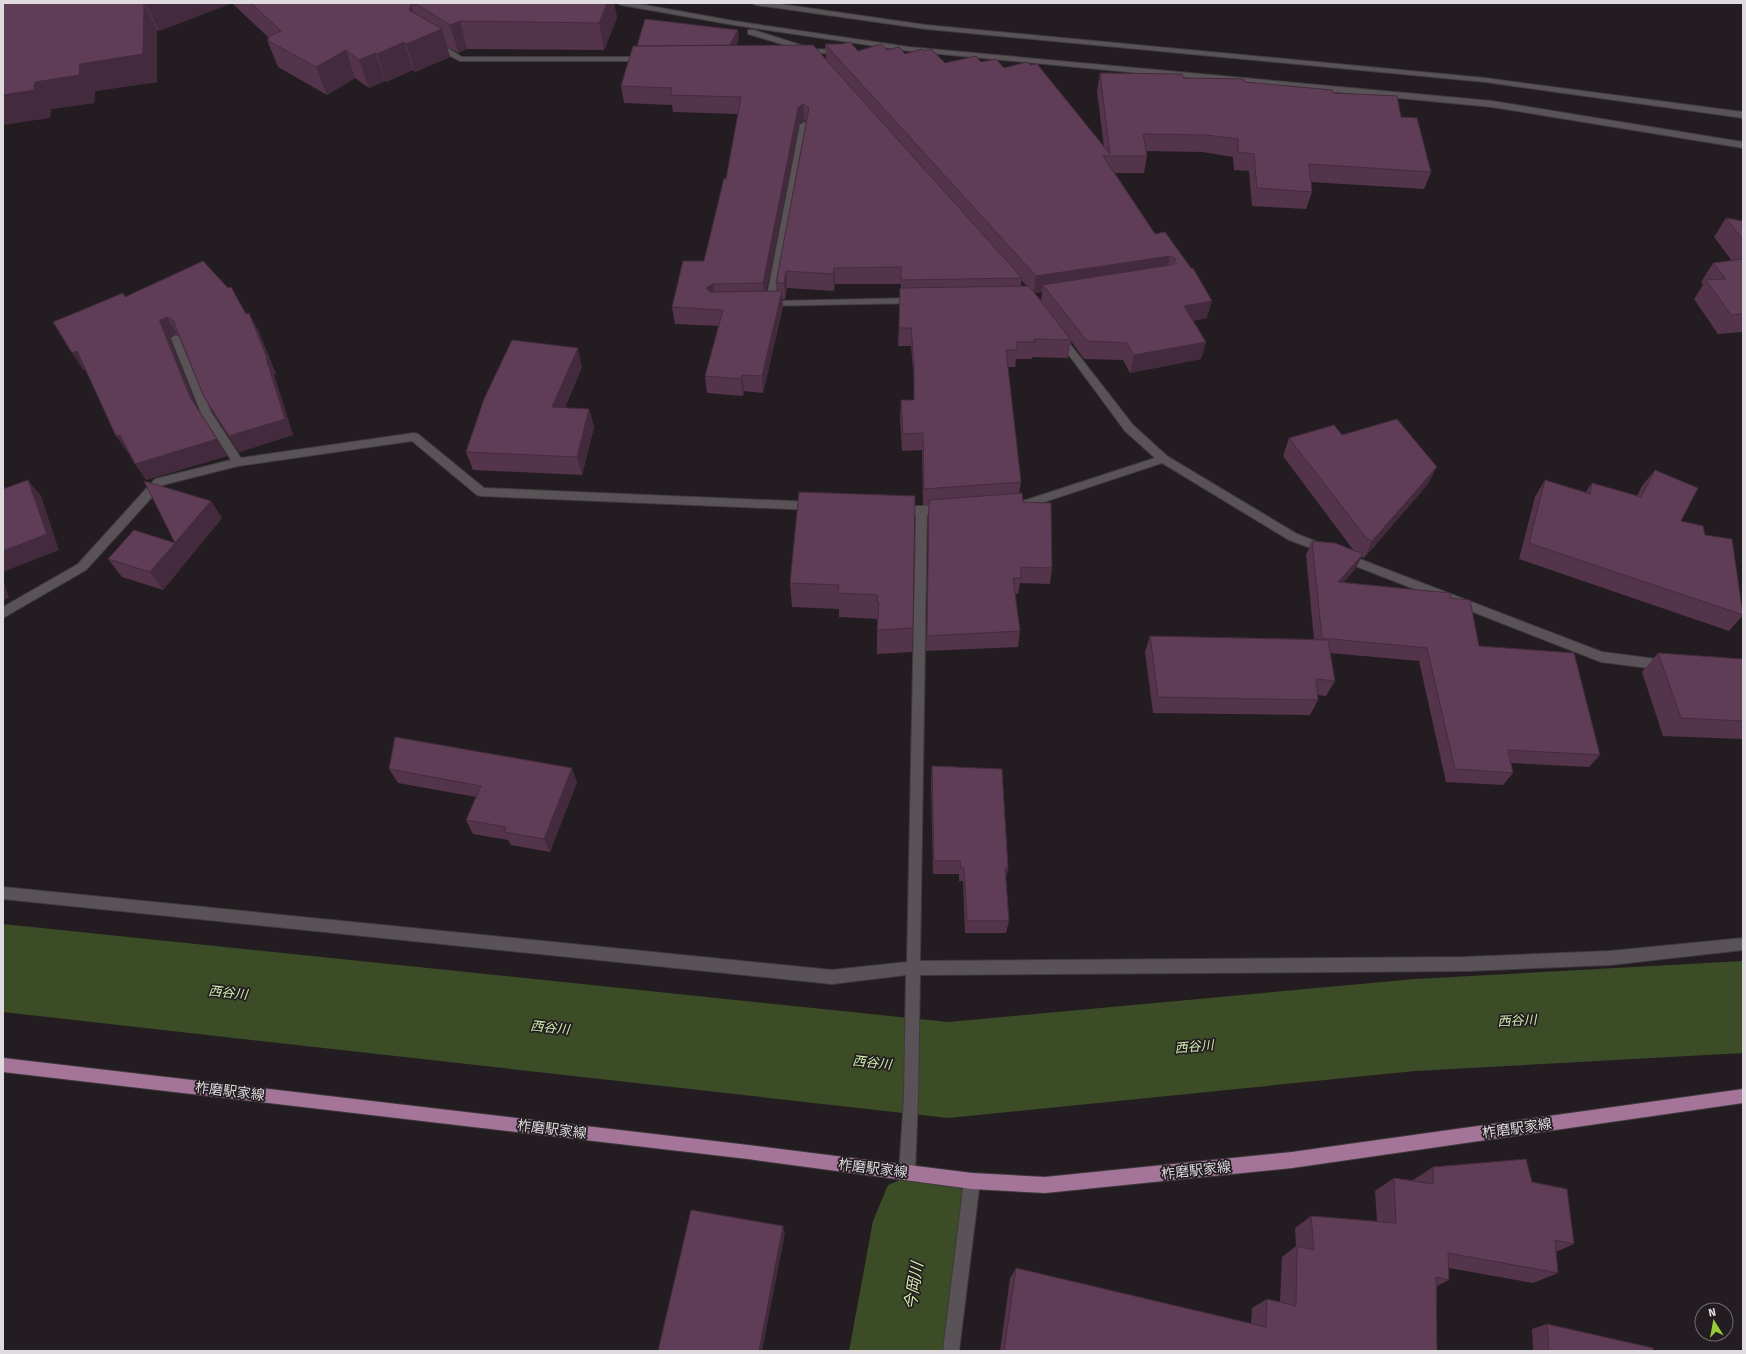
<svg xmlns="http://www.w3.org/2000/svg" width="1746" height="1354" viewBox="0 0 1746 1354" font-family="'Fira Sans','Noto Sans JP',sans-serif">
<style>
.lines{fill:none;stroke-linecap:round;stroke-linejoin:round}
.river{fill:#3c4c26;fill-rule:evenodd}
.minor-casing{stroke:#3e3a3d;stroke-width:2}
.major-casing{stroke:#3e3a3d;stroke-width:2}
.minor{fill:#595357;fill-rule:evenodd}
.major{fill:#a57499;fill-rule:evenodd}
.wall{fill:#53344b;fill-rule:evenodd}
.shaded-wall{fill:#432b3d}
.building{fill:#603d57;stroke:#432b3d}
.labels{text-anchor:middle;stroke-width:3.5;stroke-linejoin:round;paint-order:stroke}
.water-label{font-size:13px;font-style:italic;fill:#d1eeac;stroke:#231d21}
.near-street-label{font-size:14px;fill:#dedadd;stroke:#231d21}
.near-water-label{font-size:16px;font-style:italic;fill:#d1eeac;stroke:#231d21}
</style>
<rect width="100%" height="100%" fill="#231d21"/>
<g class="lines">
<path class="river" d="M3 924 948 1022 1415 979 1743 961V1053L1415 1071 948 1118 3 1012Z
M924 1170 960 1185 975 1221 957 1351H849L873 1221 888 1185Z"/>
<g class="minor-casing">
<path id="minor" d="M617 3H634L734 21 909 47 1492 101 1743 142V148L1492 107 909 51 734 25 621 5Z
M752 3H773L926 25 1485 78 1743 112V118L1485 82 926 29 756 5Z
M748 30H754L813 49 842 50 846 52 842 54 812 53 748 34Z
M432 42H438L462 57H644L648 59 644 61H460L432 46Z
M804 122 808 125 775 301 916 298 919 299 921 301 919 303 764 306 762 304 766 301 800 125Z
M1060 334 1063 335 1133 425 1167 456 1297 534 1331 547 1333 550 1331 553 1327 554 1289 540 1162 463 1026 508 1011 507 1010 504 1011 501 1026 500 1155 458 1125 431 1057 339 1055 337Z
M176 335 181 338 211 412 241 458 414 433 418 434 484 488 813 502 817 503 818 506 817 509 813 510 481 496 477 495 412 441 238 466 163 485 86 570 3 618V607L78 564 155 479 231 460 201 413 171 338Z
M945 505 949 506 950 509 949 512 927 515 920 961 1466 957 1610 951 1743 938V950L1610 965 1466 971 920 975 918 1097 915 1172 912 1177 907 1180 902 1177 899 1172 904 1097 906 975 832 984 3 899V887L832 970 907 962 916 515 895 513 894 510 895 507Z
M1344 553 1602 652 1664 660 1668 662 1670 665 1668 668 1664 670 1601 662 1340 560 1338 557 1340 554Z
M972 1173 977 1176 980 1181 959 1351H943L964 1181 967 1176Z"/>
</g>
<g class="major-casing">
<path id="major" d="M3 1058 748 1145 972 1173 1045 1177 1292 1152 1743 1089V1103L1292 1168 1045 1193 972 1189 748 1159 3 1072Z"/>
</g>
<use href="#minor" class="minor"/>
<use href="#major" class="major"/>
</g>
<path class="wall" d="M3 3H232L159 31 157 30V82L95 91 94 103 51 109 50 118Z
M232 3H614L617 18 604 50 467 49 458 53 446 46 450 57 415 72 413 70 386 82 385 81 369 88 355 78 327 95 278 67 267 40 268 39 267 37H268Z
M739 40 736 45 826 59 825 44 858 51 887 50 905 54 924 51 945 63 981 62 1004 68 1030 65 1104 147 1097 91 1100 73 1245 82 1333 93 1401 117 1431 172 1424 189 1311 182 1312 192 1306 209 1252 206 1249 171 1234 170 1233 157 1202 152 1146 151 1147 156 1144 173H1115L1155 234 1165 232 1207 318 1193 321 1206 342 1201 359 1130 373 1123 360 1084 359 1071 341 1068 358 1032 357V359H1016L1015 367H1008L1021 482 1019 494 1052 568 1050 584 1020 583 1018 594H1015L1020 631 1018 647 926 651 929 505H923L922 450 902 451 900 417 901 400H914V380L911 346H898L901 284H835L834 291 787 288 785 299H782L783 307 763 393 744 391 743 396 707 393 705 376 719 326 675 324 672 307 704 261 726 179 738 114 673 112 672 105 624 103 621 86 637 46ZM804 120 806 122 776 283V291H766L799 125ZM1021 280 1027 286H1021ZM1042 292 1041 301 1035 293Z
M1726 218 1743 221V332L1718 334 1694 299 1703 285 1701 282 1713 263 1732 261 1714 237Z
M125 297 258 330 276 374 274 375 293 435 239 452 212 411 203 395 178 335 177 334 170 337V339L198 411 227 456 146 480 129 452 128 453 85 369 83 370Z
M582 367 565 408 589 409 594 427 582 475 473 470 466 452Z
M1342 435 1428 484 1364 558 1361 557 1356 568 1343 583 1451 598 1479 646 1600 755 1589 767 1511 763 1513 773 1503 785 1446 782 1419 661 1330 653 1335 681 1326 696 1317 695 1318 700 1310 715 1153 713 1145 652 1150 636 1314 639 1306 555 1312 541 1354 551 1283 456 1289 438Z
M1655 470 1681 521 1705 535 1743 612V615L1729 631 1519 559 1535 497 1545 480 1586 492 1592 483 1637 496 1642 486Z
M799 492 913 628 912 652 877 654V619L839 617V609L792 607 790 583Z
M211 501 222 518 163 590 122 577 108 559 175 543Z
M1658 653 1743 659V739L1663 736 1642 672Z
M932 766 1008 868 1006 878 1009 921 1006 933H965L963 881H959V874H933L931 780Z
M389 769 577 782 550 852 511 845 508 840 473 834 466 820 476 797 398 783Z
M1433 1167 1532 1182 1574 1244 1556 1252 1558 1273 1533 1283 1449 1268V1280L1437 1286V1351H1000L1010 1278 1016 1268 1251 1324 1252 1308 1267 1299 1280 1302 1282 1257 1296 1246 1295 1228 1311 1216 1377 1221 1375 1191 1394 1178 1413 1181V1180Z
M1547 1324 1653 1351H1533L1532 1329Z"/>
<path class="shaded-wall" d="M144 3 157 30V82L95 91 94 103 51 109 50 118 3 125V95L80 64Z
M148 3H232L159 31 146 4Z
M607 3H614L617 18 604 50 599 23Z
M411 5 419 32 409 10Z
M460 21 467 49 458 53 450 25Z
M442 29 450 57 415 72 406 44Z
M738 30 739 40 731 54 730 45Z
M404 42 413 70 386 82 377 54Z
M346 50 355 78 327 95 316 67Z
M375 53 385 81 369 88 359 60Z
M803 104 804 120 799 125 765 300 763 283 798 108Z
M1170 256 1166 274 1043 285 1042 292 1034 293 1036 276Z
M834 268 835 284 834 291 833 274Z
M786 271 787 288 785 299 784 283Z
M713 284 715 300 706 288Z
M782 291 783 307 763 393 762 376Z
M1212 301 1207 318 1180 323 1184 306Z
M249 313 258 330 276 374 274 375 293 435 239 452 229 436Z
M167 317 177 334 170 337V339L200 414 190 397 160 322V320Z
M1206 342 1201 359 1130 373 1134 355Z
M578 348 582 367 557 426 552 407Z
M77 351 88 368 83 370 72 353Z
M742 375 744 391 743 396 741 379Z
M589 409 594 427 582 475 577 457Z
M120 435 131 451 128 453 116 436Z
M217 439 227 456 146 480 135 464Z
M1437 467 1428 484 1364 558 1372 541Z
M28 480 41 496 59 550 3 572V551Z
M211 501 222 518 163 590 150 572Z
M1363 554 1356 568 1331 596 1338 582Z
M3 579 9 598 3 600Z
M572 768 577 782 550 852 544 839Z
M783 1226 785 1234 762 1351H759Z"/>
<path class="building" d="M3 3H144L143 54 80 64 79 75 35 82 34 90 3 95Z
M251 3H607L599 23 460 21 450 25 418 5H411L409 10 442 29 406 44 404 42 377 54 375 53 359 60 346 50 316 67 267 40 270 38 267 37 281 31Z
M645 19 738 30 730 45 637 46Z
M850 42 858 51 881 44 887 50 899 47 905 54 922 49 924 51 931 49 945 63 976 56 981 62 996 59 1004 68 1027 62 1030 65 1037 64 1110 154 1100 73 1182 74 1183 78 1244 79 1245 82 1332 90 1333 93 1397 96 1401 117 1417 118 1431 172 1309 164 1312 192 1257 188 1254 154 1238 152V139L1206 135 1143 134 1147 156H1103L1155 234 1165 232 1191 268H1193L1212 301 1184 306 1206 342 1134 355 1127 343 1087 341 1043 285 1170 265 1174 264 1176 259 1170 256 1036 276 825 44H841Z
M813 45 1022 278 901 280V267L834 268 833 274 786 271 784 283H776L809 108 803 104 798 108 763 283 713 284 706 288 710 292 782 291 762 376 742 375 741 379 705 376 723 310 672 307 683 261H704L724 178 726 179 741 97 670 95 672 88 621 86 633 46Z
M1726 218 1743 221V240Z
M1743 259V314L1731 315 1706 280 1726 279 1713 263Z
M203 261 228 288 231 287 246 314 249 313 267 358H266L285 419 229 436 203 395 173 320 167 317 160 320V322L190 397 217 439 135 464 120 435 116 436 77 351 72 353 53 322 123 293 125 297Z
M1029 286 1071 340 1034 339V342H1017V350H1006L1021 482 924 489 923 433 903 434 901 400H914V363L911 328H899L900 288Z
M512 340 578 348 552 407 589 409 577 457 466 452 484 399Z
M1397 419 1437 467 1372 541 1367 539 1289 438 1334 425 1342 435Z
M1655 470 1698 488 1681 521 1703 526 1705 535 1732 539 1743 615 1529 543 1545 480 1590 494 1592 483 1641 497Z
M28 480 47 534 3 551V489Z
M144 481 211 501 150 572 108 559 134 530 175 543Z
M799 492 915 496 913 628 877 630 879 602H877L878 595 838 593 839 585 790 583Z
M1022 493 1023 502 1051 503 1052 568 1021 567V578H1013L1020 631 927 636 929 500Z
M1312 541 1335 543 1363 554 1338 582 1450 593 1451 598 1470 600 1479 646 1574 653 1600 755 1508 750 1513 773 1455 769 1427 648 1322 638Z
M1150 636 1328 640 1335 681 1316 679 1318 700 1158 697Z
M1658 653 1743 659V721L1681 718Z
M395 737 572 768 544 839 504 832 506 827 466 820 481 786 389 769Z
M932 766 1002 769 1008 868H1005L1009 921H967L964 868H961L960 861H934Z
M1526 1159 1532 1182 1567 1189 1574 1244 1555 1240 1558 1273 1448 1253 1449 1280 1436 1277 1437 1351H1004L1016 1268 1266 1327 1267 1299 1296 1306 1297 1246 1314 1250 1311 1216 1396 1223 1394 1178 1433 1184V1167Z
M691 1210 783 1226 759 1351H658Z
M1547 1324 1653 1348V1351H1549Z"/>
<g class="labels">
<g class="water-label">
<text transform="translate(228 992) rotate(6)" y="5">西谷川</text>
<text transform="translate(1517 1020) rotate(-3)" y="5">西谷川</text>
<text transform="translate(550 1027) rotate(6)" y="5">西谷川</text>
<text transform="translate(1194 1046) rotate(-5)" y="5">西谷川</text>
<text transform="translate(872 1062) rotate(6)" y="5">西谷川</text>
</g>
<g class="near-street-label">
<text transform="translate(230 1091) rotate(7)" y="5">柞磨駅家線</text>
<text transform="translate(1517 1128) rotate(-8)" y="5">柞磨駅家線</text>
<text transform="translate(552 1129) rotate(7)" y="5">柞磨駅家線</text>
<text transform="translate(873 1168) rotate(7)" y="5">柞磨駅家線</text>
<text transform="translate(1196 1170) rotate(-6)" y="5">柞磨駅家線</text>
</g>
<g class="near-water-label">
<text transform="translate(913 1286) rotate(-81)" y="6">今岡川</text>
</g>
</g>
<rect width="1746" height="1354" fill="none" stroke="#dedadd" stroke-width="8"/>
<g transform="translate(1714 1322) rotate(349)"><circle r="19" fill="#231d21" stroke="#6e696c"/>
<path d="M0-3L7 15L0 10L-7 15Z" fill="#98cb37"/>
<text y="-6" font-size="11" font-weight="bold" text-anchor="middle" fill="#dedadd">N</text>
</g>
</svg>
